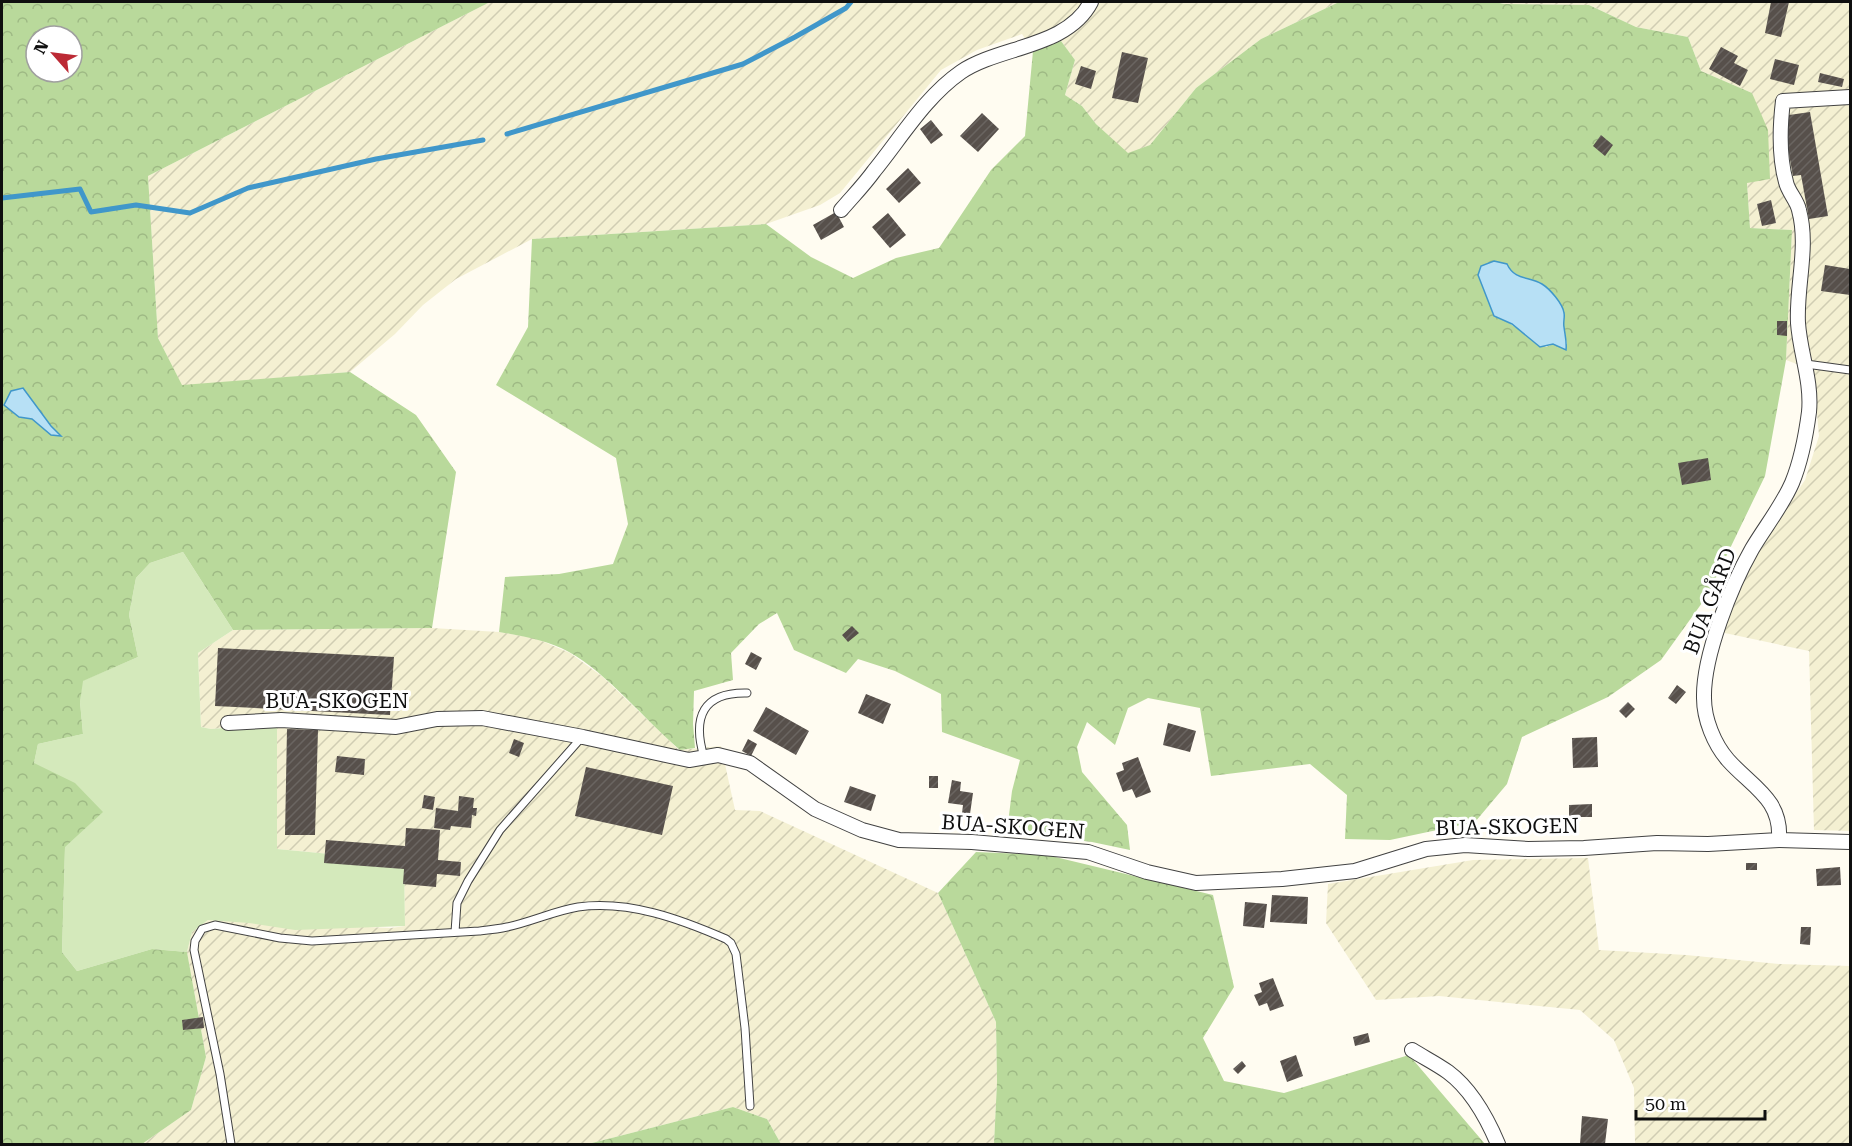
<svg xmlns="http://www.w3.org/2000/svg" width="1852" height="1146" viewBox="0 0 1852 1146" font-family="'Roboto Serif',serif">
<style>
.farmland{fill:url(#farmland-furrows)}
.green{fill:#d4e9bb}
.forest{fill:url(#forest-crowns);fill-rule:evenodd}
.water{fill:#b7e0f5;stroke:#4097ca;stroke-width:1.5}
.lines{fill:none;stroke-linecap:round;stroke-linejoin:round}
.stream{stroke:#4097ca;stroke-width:5}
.building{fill:url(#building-hatch)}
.service-casing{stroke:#424242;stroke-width:9}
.minor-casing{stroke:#424242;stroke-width:16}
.service{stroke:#fff;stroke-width:7}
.minor{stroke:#fff;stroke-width:14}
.labels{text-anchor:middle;stroke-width:6;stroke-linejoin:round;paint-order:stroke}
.street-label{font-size:21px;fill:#0f0f0f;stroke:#fff}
</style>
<defs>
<pattern id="farmland-furrows" width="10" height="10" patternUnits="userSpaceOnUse" patternTransform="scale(1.5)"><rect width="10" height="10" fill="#f4f0d2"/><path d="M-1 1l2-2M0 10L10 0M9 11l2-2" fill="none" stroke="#d0cdb3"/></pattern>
<pattern id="forest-crowns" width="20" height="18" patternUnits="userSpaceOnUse" patternTransform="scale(1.5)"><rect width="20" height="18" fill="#b9d99b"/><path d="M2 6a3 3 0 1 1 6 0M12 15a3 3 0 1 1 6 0" fill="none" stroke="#9eb984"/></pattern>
<pattern id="building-hatch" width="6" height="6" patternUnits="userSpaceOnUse" patternTransform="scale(1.5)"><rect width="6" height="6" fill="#57504b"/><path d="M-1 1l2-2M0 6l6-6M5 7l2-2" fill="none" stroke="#6a6561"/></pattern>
</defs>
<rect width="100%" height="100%" fill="#fffcf1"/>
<path class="farmland" d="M490 2H1339L1261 39 1196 88 1150 145 1128 154 1096 124 1082 106 1065 95 1075 60 1061 41 1033 51 1022 34 977 50 941 70 840 193 820 205 766 224 532 239 456 279 423 305 395 334 350 372 182 386 158 338 148 176Z
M1495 2H1850V831L1814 830 1809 651 1720 632 1758 550 1805 480 1819 436 1813 370 1786 360 1792 230 1750 228 1747 182 1769 179 1752 93 1701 71 1688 37 1636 27 1589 5 1504 4Z
M432 628 499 632 535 638 570 653 603 677 679 750 721 746 735 810 760 811 938 893 996 1022 997 1082 994 1144H781L767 1119 733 1107 588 1144H142L191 1110 206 1057 187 952 192 932 208 920 391 928 405 926 404 861 277 849V724L211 729 201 727 198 653 233 630Z
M1588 858 1599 950 1686 955 1779 964 1850 966V1144H1635L1634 1088 1614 1040 1580 1010 1439 996 1376 1000 1326 923 1328 884 1473 860Z"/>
<path class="green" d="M183 552 233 630 198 653 201 727 211 729 277 724V849L404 861 405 926 295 930 249 923 208 920 192 932 187 952 152 949 77 971 62 952 65 847 34 763 38 744 83 734 80 702 82 681 138 657 129 615 136 578 150 563Z"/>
<path class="forest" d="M2 2H490L148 176 158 338 182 385 350 372 416 415 456 472 432 628 233 630 183 552 150 563 136 578 129 615 138 657 83 681 80 702 83 734 38 744 34 763 75 783 103 812 65 847 62 952 77 971 152 949 187 952 206 1057 191 1110 142 1144H2ZM36 36H72V72H36Z
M1339 2H1495L1504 4 1589 5 1636 27 1688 37 1701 71 1752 93 1768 130 1770 179 1747 183 1750 228 1792 230 1786 360 1765 476 1707 596 1661 660 1608 697 1522 737 1507 784 1475 822 1390 840 1345 839 1347 795 1310 764 1211 776 1200 708 1148 698 1128 708 1115 745 1087 722 1077 747 1082 772 1127 825 1130 850 1092 842 1007 831 1012 791 1020 760 942 732 941 694 895 671 858 659 846 673 794 650 777 613 759 624 731 653 733 680 694 691 693 724 695 748 680 750C646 721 607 673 569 652 547 640 523 636 499 632L505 577 559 574 613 564 628 524 616 458 496 385 528 327 532 239 766 224 811 257 853 278 896 258 939 248 991 170 1025 136 1033 51 1061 41 1075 60 1065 95 1082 106 1096 124 1128 153 1150 145 1196 88 1261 39ZM1507 264 1510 270 1524 279 1541 283 1554 296 1564 312 1563 324 1567 344H1553L1546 347C1528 337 1512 323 1494 315L1478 275Z
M976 852 1047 855 1213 895 1234 987 1203 1038 1224 1081 1284 1093 1409 1055 1485 1144H994L997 1082 996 1022 938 893Z
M733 1107 767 1119 781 1144H588Z"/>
<path class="water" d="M1494 261 1507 264C1515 281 1529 276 1542 284 1550 289 1563 304 1564 313 1565 317 1563 322 1564 327 1565 335 1567 342 1566 350L1553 344 1540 347 1512 324 1494 316 1478 275 1481 266Z
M23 388 51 426 61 436 51 435 32 419 19 417 4 405 11 391Z"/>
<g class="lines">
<path class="stream" d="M507 134 743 64 795 37 846 8 851 2
M2 198 80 189 91 212 136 205 190 213 248 188 376 159 483 140"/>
</g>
<path class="building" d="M1771 2H1789L1781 37 1765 33Z
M1721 47 1738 56 1734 63 1748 70 1740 86 1709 69Z
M1122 52 1148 58 1138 103 1112 98Z
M1775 59 1799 65 1794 85 1770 79Z
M1081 66 1096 71 1091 89 1075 84Z
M1820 73 1844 79 1842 87 1818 82Z
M1810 112 1828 216 1809 219 1801 175 1793 176 1782 116Z
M982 113 999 129 978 152 960 136Z
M931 120 943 135 931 144 920 129Z
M1601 135 1613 145 1605 156 1593 146Z
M908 168 921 183 899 203 886 189Z
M1771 200 1776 223 1762 226 1757 204Z
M836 212 844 227 821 240 813 225Z
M888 213 906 235 890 248 872 227Z
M1825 265 1850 269V295L1821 291Z
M1777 321H1787V336L1777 335Z
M1708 458 1711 480 1682 485 1678 463Z
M852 626 859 633 848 642 842 635Z
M218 648 394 657 390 715 215 706Z
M751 652 762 658 756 670 745 664Z
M1677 685 1686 692 1676 704 1668 698Z
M866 694 891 704 883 724 858 713Z
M1628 702 1635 709 1626 718 1619 711Z
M766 707 809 731 796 755 753 731Z
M1168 723 1196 731 1190 752 1163 745Z
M287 729 318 730 315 835H285Z
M1597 737 1598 767 1573 768 1572 738Z
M514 739 524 743 519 757 509 753Z
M748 739 757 744 751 756 742 751Z
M337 756 365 759 364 775 335 772Z
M1138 757 1151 792 1136 798 1132 789 1123 792 1116 773 1124 770 1122 763Z
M586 767 673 786 662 835 575 816Z
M929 776H938V788H929Z
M952 780 961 782 960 791 973 793 970 814 962 813 963 805 948 803Z
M850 786 876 795 871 811 844 802Z
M424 795 435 797 433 810 422 808Z
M459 796 474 798 473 808H477L476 816 472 815 471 828 451 826 450 830 434 828 436 808 458 811Z
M1592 804V817H1569V805Z
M406 828 440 830 438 860 461 862 460 876 437 874 436 887 403 884 404 869 324 863 326 840 405 846Z
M1746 863H1757V870H1746Z
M1840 867 1841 885 1817 886 1816 869Z
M1272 895 1308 897 1307 924 1270 922Z
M1245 902 1267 904 1264 928 1243 926Z
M1801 927H1811L1810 945 1800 944Z
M1273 978 1284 1006 1270 1011 1267 1003 1259 1006 1254 995 1262 992 1259 983Z
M203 1017 204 1028 183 1030 182 1020Z
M1368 1033 1370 1042 1355 1046 1353 1037Z
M1296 1055 1303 1076 1287 1082 1280 1061Z
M1242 1061 1246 1066 1238 1074 1233 1069Z
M1582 1116 1608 1119 1605 1144H1580Z"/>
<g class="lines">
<g class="service-casing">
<path id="service" d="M1806 364 1850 370
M704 757C692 717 703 692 747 693
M455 932 457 903 468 881 500 830 582 737
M231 1144 220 1074 194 950 195 941 202 929 215 925 280 938 312 941 479 931C488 930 498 929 507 927 531 922 554 911 578 907 629 900 680 919 726 939L731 943 736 954 745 1028 750 1106"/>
</g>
<g class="minor-casing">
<path id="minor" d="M841 210C852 197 864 185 874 171 901 138 925 97 961 72 999 46 1067 48 1091 2
M228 723 281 720 396 727 437 719 482 718 583 737 689 760 718 755 750 763 815 809 862 830 899 840 972 842 1088 852 1147 872 1196 883 1282 879 1355 871 1426 849 1465 845 1528 849 1584 848 1657 843 1708 844 1779 840 1850 842
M1779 840C1782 799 1752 787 1728 760 1714 744 1704 719 1704 698 1703 656 1731 586 1752 549 1765 527 1782 506 1792 483 1801 461 1806 435 1809 412 1812 381 1800 353 1798 323 1796 286 1809 247 1799 210 1797 200 1788 192 1786 182 1779 157 1780 126 1783 101L1850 97
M1412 1050C1423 1057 1437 1064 1448 1072 1471 1089 1487 1118 1498 1144"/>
</g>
<use href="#service" class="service"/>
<use href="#minor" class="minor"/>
</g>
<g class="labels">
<g class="street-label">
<text transform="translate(1710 601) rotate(-69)" y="7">BUA GÅRD</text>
<text x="337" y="708">BUA-SKOGEN</text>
<text transform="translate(1013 827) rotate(4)" y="7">BUA-SKOGEN</text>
<text transform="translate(1507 827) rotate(-1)" y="7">BUA-SKOGEN</text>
</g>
</g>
<rect width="1852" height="1146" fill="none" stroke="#0f0f0f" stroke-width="6"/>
<g transform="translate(54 54) rotate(298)"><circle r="28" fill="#ffffff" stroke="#9f9f9f" stroke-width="1.5"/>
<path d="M0-4.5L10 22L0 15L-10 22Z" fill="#bc2a35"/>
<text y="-9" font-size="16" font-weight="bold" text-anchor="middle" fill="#0f0f0f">N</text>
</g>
<path d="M1636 1110v9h129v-9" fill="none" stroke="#0f0f0f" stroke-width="3"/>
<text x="1645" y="1110" font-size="18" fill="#0f0f0f" stroke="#ffffff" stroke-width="4.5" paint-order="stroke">50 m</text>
</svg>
